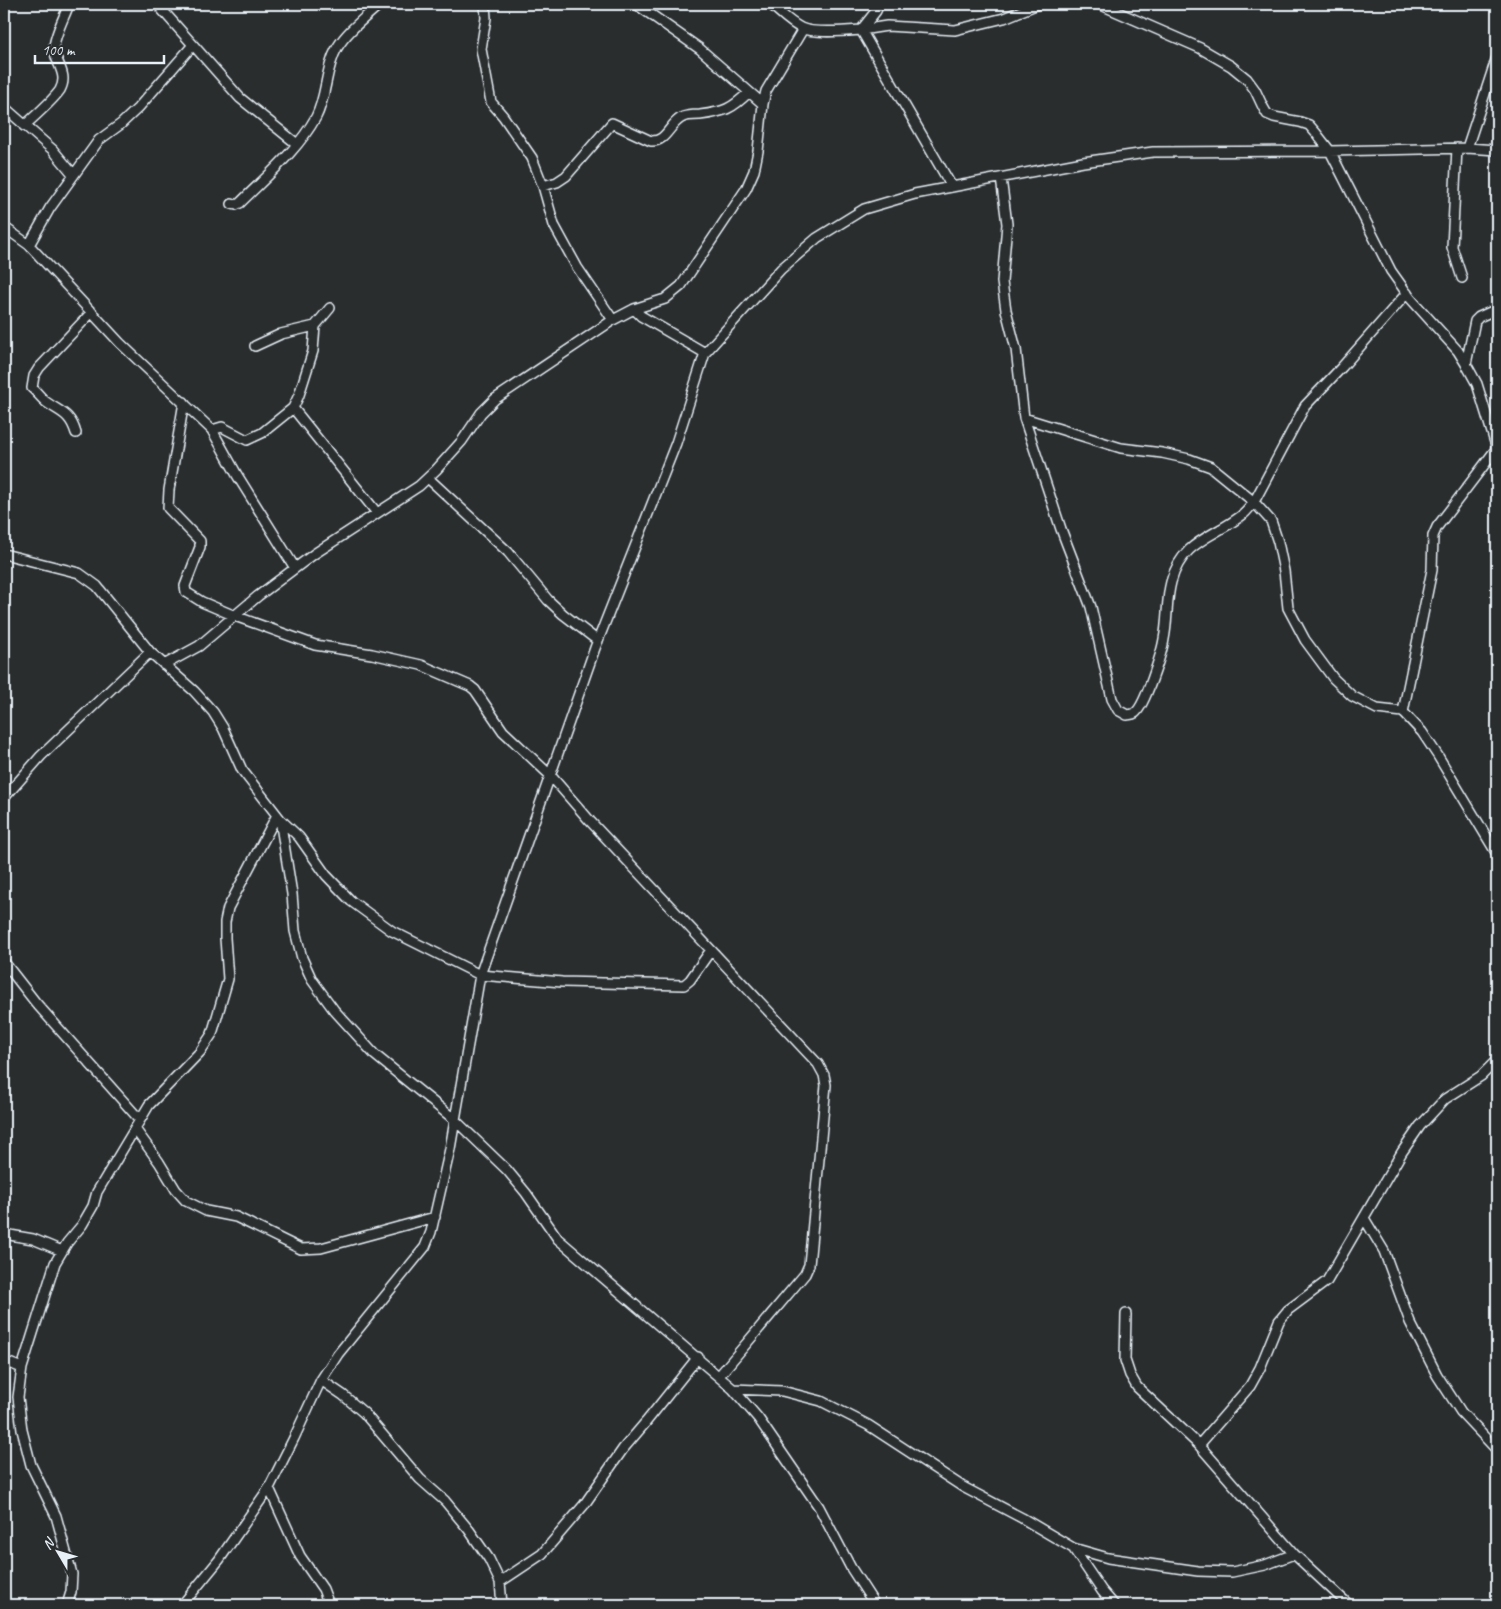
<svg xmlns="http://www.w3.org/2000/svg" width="1501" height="1609" viewBox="0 0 1501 1609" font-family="Caveat,sans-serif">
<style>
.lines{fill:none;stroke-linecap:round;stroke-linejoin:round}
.minor-casing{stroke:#e8f1f8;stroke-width:12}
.minor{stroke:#2a2d2e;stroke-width:9}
</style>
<rect width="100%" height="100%" fill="#2a2d2e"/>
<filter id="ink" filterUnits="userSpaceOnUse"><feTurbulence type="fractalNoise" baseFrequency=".02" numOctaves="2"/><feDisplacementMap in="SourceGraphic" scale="10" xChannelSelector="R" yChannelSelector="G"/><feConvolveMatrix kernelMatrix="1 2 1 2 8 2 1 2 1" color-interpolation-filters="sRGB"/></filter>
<g filter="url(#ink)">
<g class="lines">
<g class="minor-casing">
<path id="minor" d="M157 4 240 98 297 144
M485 4 486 18 481 49 491 102 503 116 532 158 543 186 554 225 577 267 613 320
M636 4 700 49 763 104
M770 4C780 12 789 22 801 28 813 34 847 31 861 30L876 11 879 4
M1099 4 1200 48 1231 66 1247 79 1255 90 1263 107 1267 114 1274 117 1300 122 1309 125 1316 133 1330 151 1391 271 1411 299 1458 351 1466 364 1477 384 1497 449
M193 45 138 108 121 124 99 140 50 208 29 245 120 343 212 430 237 475 295 568
M4 107 53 150 73 174
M24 126C33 118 54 99 60 90 69 74 55 63 54 48 54 36 65 16 69 4
M1457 148 1452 247 1462 278
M1467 148 1497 57
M1001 178 1007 224 1002 282 1006 310 1016 349 1024 418 1061 529 1091 607 1112 699 1118 710 1127 715C1130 714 1132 715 1135 713 1145 706 1162 652 1164 639 1168 620 1166 601 1171 582 1182 541 1212 538 1241 516 1246 513 1250 507 1254 502L1305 406 1342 367 1407 293
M543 186 557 182 566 176 612 123 651 141C666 142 669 125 681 118 686 115 694 115 700 115 724 112 732 109 749 92
M952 187 861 30 887 26 955 30 1004 18 1038 4
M232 204 236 205 240 203C267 176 298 150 316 117 327 96 325 69 337 48 347 31 366 17 380 4
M4 227 29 245
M634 309 665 299 681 286 746 189 754 171 758 151 763 104 766 91 803 29
M255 346 281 334 315 326
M1466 364 1475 321 1479 317 1497 309
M184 402 169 490 168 508 200 541V547L185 586 186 592 202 602 235 616 315 645 372 654 421 665 470 686 475 690 503 731 551 776 590 821 818 1064 824 1075 826 1085 809 1265 805 1274 719 1376
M293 408 377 513
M1024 418 1121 448 1162 453 1189 459 1211 467 1254 502 1271 521 1278 542 1284 571 1288 608 1305 640 1333 678 1352 696 1377 709 1403 712 1422 732 1438 756 1497 854
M212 430 222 427 247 440 262 433 293 408 299 395 313 351 315 326 330 308
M76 433C70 413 61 413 46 402 41 398 37 392 32 388L34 376 39 368 92 312
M428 478 508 552 548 600 563 614 598 641
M4 554 79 573 97 586 150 652 194 691 213 712 223 728 242 770 280 819 299 837 326 875 351 901 392 931 480 975 562 982 684 985 690 980 711 950
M164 665 199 646 258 596 314 554 419 486 436 470 462 441 481 413 495 399 613 320 634 309 641 316 705 353
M1403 712 1432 570 1433 536 1437 527 1497 448
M4 798 41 756 150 652
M280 819 292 894 295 931 302 958 312 980 334 1010 375 1055 455 1120 507 1170 526 1193 558 1239 733 1389 758 1418 819 1507 851 1568 875 1605
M4 962 36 1003 140 1120
M135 1129 159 1162 176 1190 186 1201 206 1211 236 1217 301 1249 321 1248 435 1217
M1364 1218 1384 1251 1410 1322 1437 1375 1461 1412 1494 1447 1497 1448
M4 1234 33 1239 62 1251
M1126 1314 1125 1360 1130 1375 1137 1387 1199 1445 1294 1554 1349 1605
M4 1361 22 1368
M321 1380 343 1395 364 1413 420 1479 445 1501 469 1530 489 1559 500 1582 542 1554 584 1505 623 1449 646 1422 698 1357
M733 1389 782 1391 821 1401 868 1425 963 1487 1022 1518 1073 1548 1108 1558 1198 1571 1232 1572 1265 1565 1294 1554
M1199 1445 1250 1386 1260 1368 1279 1321 1288 1310 1327 1281 1402 1152 1420 1126 1445 1099 1481 1076 1497 1060
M269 1488 300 1556 323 1589 329 1605
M1073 1548 1102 1591 1114 1605
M500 1582 502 1605
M67 1605 71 1592 72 1574 56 1516 31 1465 22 1430 18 1397 22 1368 55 1263 67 1243 82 1225 93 1206 97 1192 149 1105 200 1052 212 1034 228 979 225 938V922L228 908 277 815
M182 1605 219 1560 269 1488 294 1438 321 1380 338 1354 425 1247 431 1232 450 1149 480 975 595 648 676 443 705 353 781 269 817 238 864 209 915 194 1083 162 1153 152 1330 151 1467 148 1497 150"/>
</g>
<use href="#minor" class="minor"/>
</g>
</g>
<rect width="1501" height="1609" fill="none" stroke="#2a2d2e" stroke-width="20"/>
<rect x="10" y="10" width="1481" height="1589" fill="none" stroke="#e8f1f8" stroke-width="2" filter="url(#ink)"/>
<g transform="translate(58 1552) rotate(308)" stroke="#2a2d2e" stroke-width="4" paint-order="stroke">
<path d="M0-4L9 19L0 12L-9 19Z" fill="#e8f1f8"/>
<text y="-8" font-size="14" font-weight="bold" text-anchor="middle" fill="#e8f1f8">N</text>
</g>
<path d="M35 55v8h129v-8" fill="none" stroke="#e8f1f8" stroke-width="2.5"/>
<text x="42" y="55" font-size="15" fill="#e8f1f8" stroke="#2a2d2e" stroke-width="4" paint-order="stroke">100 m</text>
</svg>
